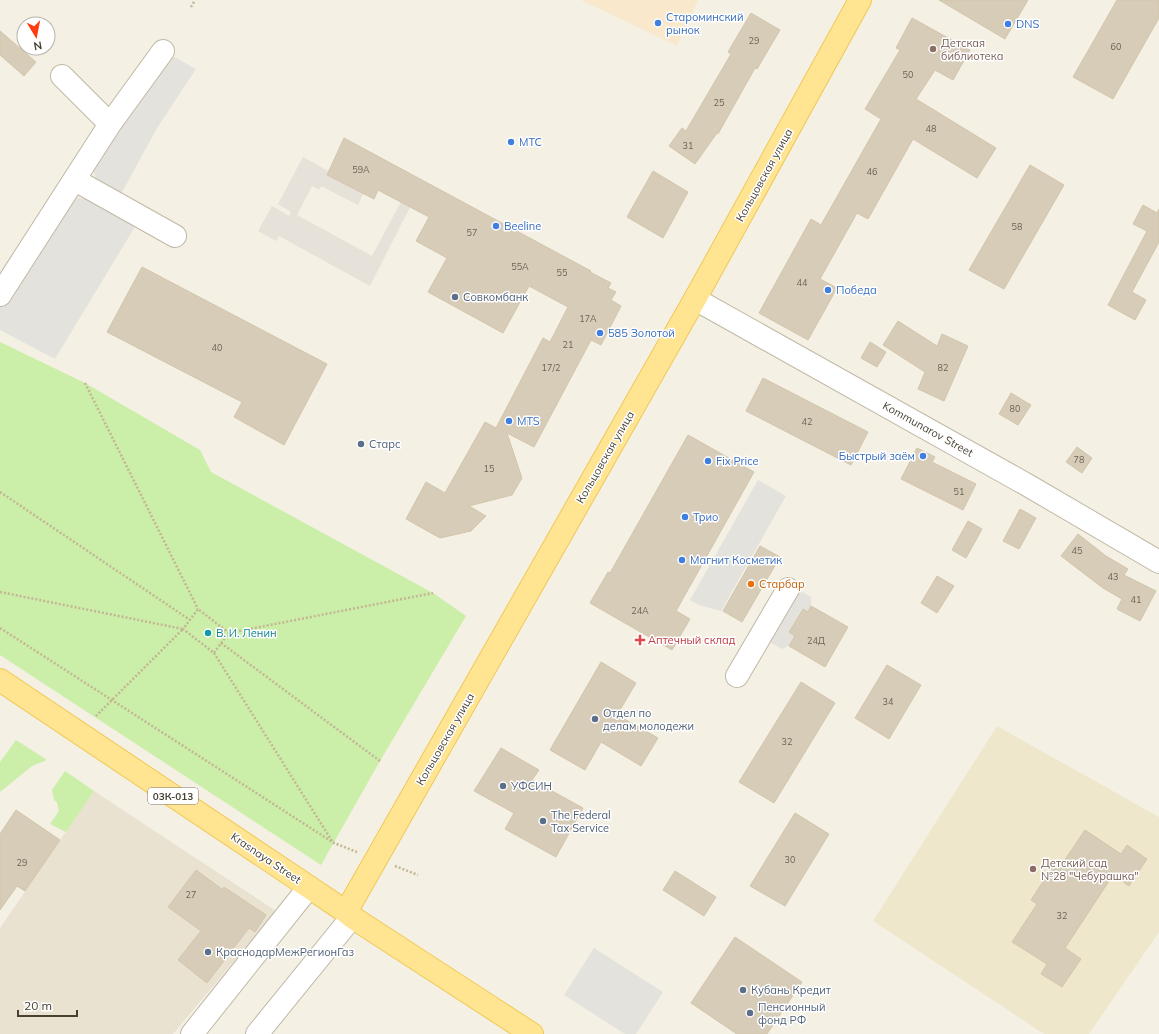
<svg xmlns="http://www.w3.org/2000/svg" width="1159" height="1034" viewBox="0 0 1159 1034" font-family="Mulish,sans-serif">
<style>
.residential{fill:#e9e2d1}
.commercial{fill:#f9e8cc}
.industrial{fill:#e6e1d9}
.education{fill:#efe7cc}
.green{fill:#cbeea8}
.parking{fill:#e4e2dd}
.building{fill:#d7ccb8;stroke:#d3c5aa}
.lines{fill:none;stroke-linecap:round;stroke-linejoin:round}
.minor-casing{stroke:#c1b8a5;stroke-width:24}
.major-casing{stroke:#f1c855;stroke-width:24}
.path{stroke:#c4b595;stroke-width:2.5;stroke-dasharray:2 2;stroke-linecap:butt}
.minor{stroke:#fff;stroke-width:22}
.major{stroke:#ffe492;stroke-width:22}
.shop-dot{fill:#3f7fe0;stroke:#fff;stroke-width:1.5}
.education-dot{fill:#8d6e63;stroke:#fff;stroke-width:1.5}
.service-dot{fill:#5c6f8a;stroke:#fff;stroke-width:1.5}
.food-dot{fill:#e8710a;stroke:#fff;stroke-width:1.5}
.culture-dot{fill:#0f9aa8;stroke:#fff;stroke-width:1.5}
.health-dot{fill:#e0444e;stroke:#fff;stroke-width:1.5}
.labels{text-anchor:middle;stroke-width:3;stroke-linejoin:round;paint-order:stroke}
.number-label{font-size:9px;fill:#6b6354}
.shield{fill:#fff;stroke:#7e7970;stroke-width:1}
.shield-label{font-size:10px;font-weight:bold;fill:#474033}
.shop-label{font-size:11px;fill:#366cbe;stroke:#fff;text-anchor:start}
.education-label{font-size:11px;fill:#785e54;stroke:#fff;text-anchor:start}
.street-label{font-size:11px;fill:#474033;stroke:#fff}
.service-label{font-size:11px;fill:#4e5e75;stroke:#fff;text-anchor:start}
.food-label{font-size:11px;fill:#c56008;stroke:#fff;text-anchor:start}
.culture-label{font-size:11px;fill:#0d838f;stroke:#fff;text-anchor:start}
.health-label{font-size:11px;fill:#be3a42;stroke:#fff;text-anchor:start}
</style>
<rect width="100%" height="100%" fill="#f4f0e4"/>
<path class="residential" d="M94 791 276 911 173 1034H0V928Z"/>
<path class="commercial" d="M581 0H698L677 46Z"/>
<path class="industrial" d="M303 157 328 171 327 175 363 194 358 205 321 186 319 190 312 186 297 215 372 256 401 202 410 207 370 286 279 236 276 241 258 231 272 206 289 216 291 212 278 204Z"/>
<path class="education" d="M997 726 1159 817V932L1089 1034H1044L873 921Z"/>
<path class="green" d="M0 342 85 383 200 450 211 472 433 593 466 616 380 761 321 865 0 655Z
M16 740 47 760 32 766 0 792V762Z
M65 771 94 791 66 832 50 824 59 811 57 802 54 800 52 790Z"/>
<path class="parking" d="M163 51 196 69 157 128 120 196 98 185 89 157Z
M63 197 93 199 136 225 55 359 0 330V295Z
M758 480 786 496 721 611 699 605 690 600Z
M782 580 811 597V606L808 612 802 609 789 631 795 636 789 646 782 649 751 632Z
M594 948 663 992 636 1034H625L564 995Z"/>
<path class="building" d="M939 0H1028L1005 39Z
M1117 0H1159V18L1113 99 1073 77Z
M751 13 780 30 757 69 755 68 718 134 717 133 695 164 669 146 682 128 686 131 731 54 728 52Z
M912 18 970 50 953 80 935 70 916 99 996 148 977 178 913 139 868 219 857 213 820 279 837 288 808 340 759 313 811 219 821 225 881 119 865 109 900 50 896 48Z
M0 31 36 62 24 76 0 55Z
M344 138 591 271 590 272 611 283 608 288 616 292 611 300 621 306 601 345 591 340 534 447 507 433 522 478 512 495 469 506 486 516 471 531 440 538 406 519 426 482 445 493 485 422 496 428 543 338 550 342 568 307 529 286 503 333 428 292 447 258 416 241 429 217 378 190 374 199 327 175Z
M1030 165 1064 185 1004 289 969 270Z
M653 171 688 192 663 238 627 217Z
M1143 205 1157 213 1159 209V242L1132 292 1146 300 1135 320 1108 305 1147 231 1133 224Z
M142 267 327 364 284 445 234 417 242 402 107 332Z
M898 321 937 346 942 334 968 346 944 401 918 389 925 372 883 345Z
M870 342 886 352 877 367 861 358Z
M763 378 868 432 851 465 746 411Z
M1011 393 1031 405 1018 425 999 414Z
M688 435 754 472 676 611 690 619 672 650 590 603 608 572 610 573Z
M1077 447 1092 458 1082 473 1066 462Z
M917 448 935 457 932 462 976 484 963 510 901 479Z
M1020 509 1036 518 1019 549 1003 541Z
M968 521 982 529 966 558 952 550Z
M1078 534 1106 556 1128 569 1124 575 1156 591 1140 621 1117 609 1122 599 1103 588 1061 556Z
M760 546 780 557 742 622 723 611Z
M937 576 954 586 937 613 921 603Z
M811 606 848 627 825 667 789 646 795 636 789 632 803 609 808 612Z
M601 662 636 683 617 715 658 738 641 766 601 742 585 770 550 750Z
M887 665 921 685 889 739 855 718Z
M801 682 835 703 774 803 739 782Z
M501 748 539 770 532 780 583 808 556 857 505 829 514 813 474 791Z
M16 810 60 840 25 891 17 886 0 910V834Z
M795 813 829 834 785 906 750 886Z
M1085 830 1121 854 1127 845 1147 859 1129 886 1113 875 1065 948 1081 959 1062 987 1041 974 1047 964 1012 942 1037 904 1031 900 1053 866 1058 870Z
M196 870 223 890 224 887 266 915 255 932 249 928 207 983 178 960 201 931 168 907Z
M675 871 716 897 704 916 663 890Z
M735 937 802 982 767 1034H737L691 1003Z"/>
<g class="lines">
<g class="minor-casing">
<path id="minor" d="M62 76 110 124
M75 180 175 236
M0 295 110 124 163 51
M695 299 1029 486 1159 562
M737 676 788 589
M192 1034 309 887
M257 1034 352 917"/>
</g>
<g class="major-casing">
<path id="major" d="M0 680 309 887 346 912 352 917 532 1034
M346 912 695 299 860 0"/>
</g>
<path class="path" d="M191 7 195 0
M85 383 198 609
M0 492 190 620
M0 592 183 629 95 717
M0 628 334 843 357 852
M221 643 229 633
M214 653 332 841
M380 761 221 643 214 653 183 629 198 609 229 633 433 593
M395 866 418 875"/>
<use href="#minor" class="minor"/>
<use href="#major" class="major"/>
</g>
<g class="shop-dot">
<circle cx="658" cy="23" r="4"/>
<circle cx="1008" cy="24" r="4"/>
<circle cx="511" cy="142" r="4"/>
<circle cx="496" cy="226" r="4"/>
<circle cx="828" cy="290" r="4"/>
<circle cx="600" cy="333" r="4"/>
<circle cx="509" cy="421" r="4"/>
<circle cx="923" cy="456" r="4"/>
<circle cx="708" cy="461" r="4"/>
<circle cx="685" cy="517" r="4"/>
<circle cx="682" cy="560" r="4"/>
</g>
<g class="education-dot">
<circle cx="933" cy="49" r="4"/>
<circle cx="1033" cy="869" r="4"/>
</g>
<g class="service-dot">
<circle cx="455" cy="297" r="4"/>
<circle cx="361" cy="444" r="4"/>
<circle cx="595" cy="719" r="4"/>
<circle cx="503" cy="786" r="4"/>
<circle cx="543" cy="821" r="4"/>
<circle cx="208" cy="952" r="4"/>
<circle cx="743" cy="990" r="4"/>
<circle cx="750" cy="1013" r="4"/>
</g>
<circle class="food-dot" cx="751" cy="584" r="4"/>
<circle class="culture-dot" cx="208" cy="633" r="4"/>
<path class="health-dot" d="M638 634h4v4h4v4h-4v4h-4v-4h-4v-4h4z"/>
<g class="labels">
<g class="number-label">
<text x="754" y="44">29</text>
<text x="1116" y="50">60</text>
<text x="908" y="78">50</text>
<text x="719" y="106">25</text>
<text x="931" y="132">48</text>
<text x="688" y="149">31</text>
<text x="361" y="173">59А</text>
<text x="872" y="175">46</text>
<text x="1017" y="230">58</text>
<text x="472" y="236">57</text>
<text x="520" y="270">55А</text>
<text x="562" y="276">55</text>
<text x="802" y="286">44</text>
<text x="588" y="322">17А</text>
<text x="568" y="348">21</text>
<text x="217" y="351">40</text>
<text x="551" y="371">17/2</text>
<text x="943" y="371">82</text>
<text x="1015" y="412">80</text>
<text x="807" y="425">42</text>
<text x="1079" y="463">78</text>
<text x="489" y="472">15</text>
<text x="959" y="495">51</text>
<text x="1077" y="554">45</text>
<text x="1113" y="580">43</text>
<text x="1136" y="603">41</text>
<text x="640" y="614">24А</text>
<text x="816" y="644">24Д</text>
<text x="888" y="705">34</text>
<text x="787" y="745">32</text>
<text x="790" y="863">30</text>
<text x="22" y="866">29</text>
<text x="191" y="898">27</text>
<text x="1062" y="919">32</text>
</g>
<rect class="shield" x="148" y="788" width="50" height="16" rx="3"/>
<g class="shield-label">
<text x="173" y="800">03К-013</text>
</g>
<g class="shop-label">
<text x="666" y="21">Староминский<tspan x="666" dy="13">рынок</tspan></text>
<text x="1016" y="28">DNS</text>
<text x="519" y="146">МТС</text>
<text x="504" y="230">Beeline</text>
<text x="836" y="294">Победа</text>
<text x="608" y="337">585 Золотой</text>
<text x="517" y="425">MTS</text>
<text x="915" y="460" text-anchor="end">Быстрый заём</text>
<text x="716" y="465">Fix Price</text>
<text x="693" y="521">Трио</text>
<text x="690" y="564">Магнит Косметик</text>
</g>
<g class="education-label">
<text x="941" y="47">Детская<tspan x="941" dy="13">библиотека</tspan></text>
<text x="1041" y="867">Детский сад<tspan x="1041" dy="13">№28 "Чебурашка"</tspan></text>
</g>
<g class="street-label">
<text transform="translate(764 175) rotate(-61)" y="4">Кольцовская улица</text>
<text transform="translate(928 429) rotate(29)" y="4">Kommunarov Street</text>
<text transform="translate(605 457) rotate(-60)" y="4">Кольцовская улица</text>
<text transform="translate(445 739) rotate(-60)" y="4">Кольцовская улица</text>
<text transform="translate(266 858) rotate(34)" y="4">Krasnaya Street</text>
</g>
<g class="service-label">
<text x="463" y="301">Совкомбанк</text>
<text x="369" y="448">Старс</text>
<text x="603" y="717">Отдел по<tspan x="603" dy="13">делам молодежи</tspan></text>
<text x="511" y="790">УФСИН</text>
<text x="551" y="819">The Federal<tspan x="551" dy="13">Tax Service</tspan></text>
<text x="216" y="956">КраснодарМежРегионГаз</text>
<text x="751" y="994">Кубань Кредит</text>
<text x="758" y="1011">Пенсионный<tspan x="758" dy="13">фонд РФ</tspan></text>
</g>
<g class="food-label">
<text x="759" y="588">Старбар</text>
</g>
<g class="culture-label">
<text x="216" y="637">В. И. Ленин</text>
</g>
<g class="health-label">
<text x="648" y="644">Аптечный склад</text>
</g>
</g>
<g transform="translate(36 36) rotate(170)"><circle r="19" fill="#ffffff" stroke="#b5b3ad"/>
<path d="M0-3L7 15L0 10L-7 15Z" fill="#ff3d10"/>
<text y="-6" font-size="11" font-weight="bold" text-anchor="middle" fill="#474033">N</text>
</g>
<path d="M18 1010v6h59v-6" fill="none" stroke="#474033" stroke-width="2"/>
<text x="24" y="1010" font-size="12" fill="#474033" stroke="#ffffff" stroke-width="3" paint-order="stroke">20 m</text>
</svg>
